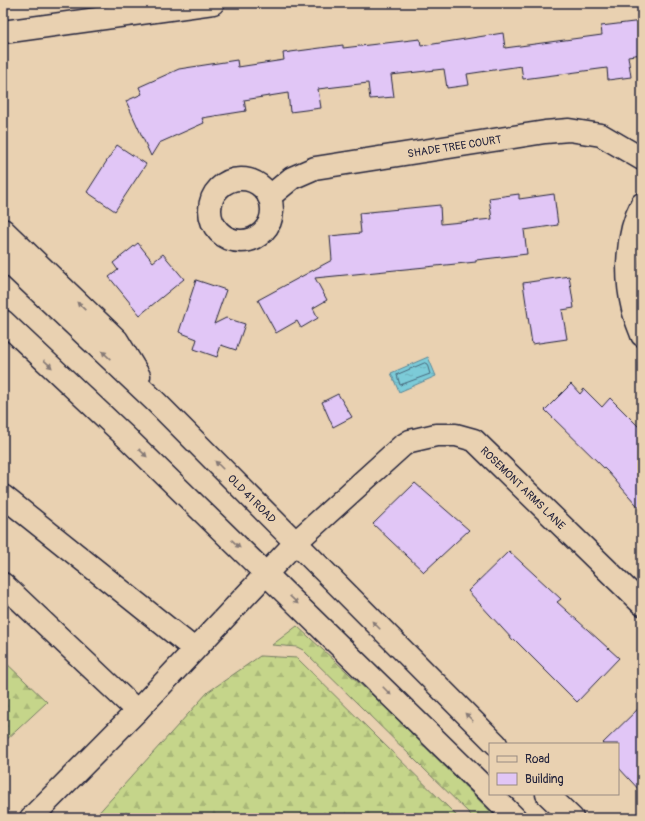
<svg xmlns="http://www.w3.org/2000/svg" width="645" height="821" viewBox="0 0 645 821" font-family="Pangolin,sans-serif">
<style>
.forest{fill:url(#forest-firs);stroke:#747c62}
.water{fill:url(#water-ripples);stroke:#588799}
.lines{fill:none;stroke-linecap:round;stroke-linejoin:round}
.shore{stroke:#46667a;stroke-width:1}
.building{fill:#e1c6f6;stroke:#22223b}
.minor-casing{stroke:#22223b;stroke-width:25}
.minor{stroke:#e9d1b1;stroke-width:22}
.oneway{fill:#867a76}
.labels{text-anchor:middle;stroke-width:3;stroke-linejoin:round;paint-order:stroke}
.street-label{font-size:11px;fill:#22223b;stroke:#e9d1b1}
</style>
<defs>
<pattern id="forest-firs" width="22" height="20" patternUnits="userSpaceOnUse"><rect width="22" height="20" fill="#c5d58a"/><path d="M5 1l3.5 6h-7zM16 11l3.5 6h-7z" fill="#a9b778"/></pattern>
<pattern id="water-ripples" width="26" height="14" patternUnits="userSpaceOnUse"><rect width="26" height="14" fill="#7ccbd8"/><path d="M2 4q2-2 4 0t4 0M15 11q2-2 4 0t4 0" fill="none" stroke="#6baeba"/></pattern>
</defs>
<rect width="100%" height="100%" fill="#e9d1b1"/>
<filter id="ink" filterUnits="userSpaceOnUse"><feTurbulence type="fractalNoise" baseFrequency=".025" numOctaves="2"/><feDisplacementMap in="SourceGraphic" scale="8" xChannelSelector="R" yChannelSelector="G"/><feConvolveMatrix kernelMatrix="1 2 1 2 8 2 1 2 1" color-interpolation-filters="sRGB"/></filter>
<g filter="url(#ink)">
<path class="forest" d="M297 626 384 706 497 818H474L303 650 297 647 272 645Z
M260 656 297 658 459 818H94L208 692Z
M3 660 47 702 3 743Z"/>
<path class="water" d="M428 357 436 376 399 392 391 373Z"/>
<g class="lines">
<path class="shore" d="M425 363 427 364 430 374 400 385 397 375Z"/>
</g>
<path class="building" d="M642 21V54L628 56 631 77 608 80 607 68 523 79 521 66 467 74 469 85 447 88 444 69 391 75 394 97 370 99 368 83 318 89 321 108 290 112 288 93 244 100 246 111 202 118 204 123 159 143 151 156 126 101 142 94 139 87 179 69 237 60 238 67 284 60 283 53 343 45V48L420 39 421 46 503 33 505 48 602 35 601 26Z
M117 145 146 164 115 211 87 192Z
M519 194V199L554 194 558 225 524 230 527 254 476 260V262L315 278 327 300 313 308 318 318 301 328 297 321 276 333 258 300 332 260 330 236 361 233 359 213 440 205 441 224 492 219 489 198Z
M138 243 153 262 163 254 184 279 140 315 109 277 118 270 113 263Z
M569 276 574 308 562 310 567 339 532 344 523 283Z
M196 280 226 290 214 324 226 318 245 324 236 350 221 345 217 357 194 349 197 339 179 332Z
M571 384 580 394 584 389 602 407 610 398 642 430V511L608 472 545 410Z
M338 394 352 417 333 427 322 402Z
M415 483 469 530 424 572 373 524Z
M509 551 561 599 557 602 619 658 577 702 514 639 513 640 468 591Z
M642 705V793L618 767V744H602Z"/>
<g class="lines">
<g class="minor-casing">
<g id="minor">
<path d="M3 32 213 3"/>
<circle cx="241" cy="210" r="31"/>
<path id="s1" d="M269 197 292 178 315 168 545 132 569 130 601 135 642 159"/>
<path d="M642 204C626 235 625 276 633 309 635 318 639 327 642 335"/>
<path d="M3 230 117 340 139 376"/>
<path id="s2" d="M3 257 156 402 496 744"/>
<path d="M3 321 127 438 490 793"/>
<path d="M3 496 194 649"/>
<path d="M3 584 137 711"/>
<path d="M491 794 515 818"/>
<path d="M547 794 572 818"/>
<path id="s3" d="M31 818 137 711 296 542 402 446 410 441 436 435H456L474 440 642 604"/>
</g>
</g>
<use href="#minor" class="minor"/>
</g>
<defs><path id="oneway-solid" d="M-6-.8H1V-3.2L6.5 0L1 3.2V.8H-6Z"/></defs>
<g class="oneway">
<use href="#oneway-solid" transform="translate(81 306) rotate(-136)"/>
<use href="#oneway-solid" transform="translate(106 355) rotate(-136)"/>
<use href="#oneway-solid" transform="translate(48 364) rotate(43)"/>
<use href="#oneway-solid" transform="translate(143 453) rotate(44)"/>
<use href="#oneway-solid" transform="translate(219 465) rotate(-135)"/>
<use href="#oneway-solid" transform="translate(236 544) rotate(44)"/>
<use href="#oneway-solid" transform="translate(294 600) rotate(44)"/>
<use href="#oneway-solid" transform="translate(376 625) rotate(-135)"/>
<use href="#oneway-solid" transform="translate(387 691) rotate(45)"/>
<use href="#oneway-solid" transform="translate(469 717) rotate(-135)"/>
</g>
</g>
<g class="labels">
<g class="street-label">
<text dy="4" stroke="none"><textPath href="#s1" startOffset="196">SHADE TREE COURT</textPath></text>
<text dy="4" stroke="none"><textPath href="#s3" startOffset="669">ROSEMONT ARMS LANE</textPath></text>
<text dy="4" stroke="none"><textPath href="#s2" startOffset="347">OLD 41 ROAD</textPath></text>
</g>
</g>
<rect width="645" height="821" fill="none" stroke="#e9d1b1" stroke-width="16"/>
<rect x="8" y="8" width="629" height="805" fill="none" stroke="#22223b" stroke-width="1.5" filter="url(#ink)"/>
<rect x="489" y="743" width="130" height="52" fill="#e9d1b1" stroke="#998b82"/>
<rect x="497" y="756" width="20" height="6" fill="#e9d1b1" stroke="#998b82"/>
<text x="525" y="763" font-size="12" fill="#22223b">Road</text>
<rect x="497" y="773" width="20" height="12" fill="#e1c6f6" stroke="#998b82"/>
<text x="525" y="783" font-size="12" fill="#22223b">Building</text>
</svg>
